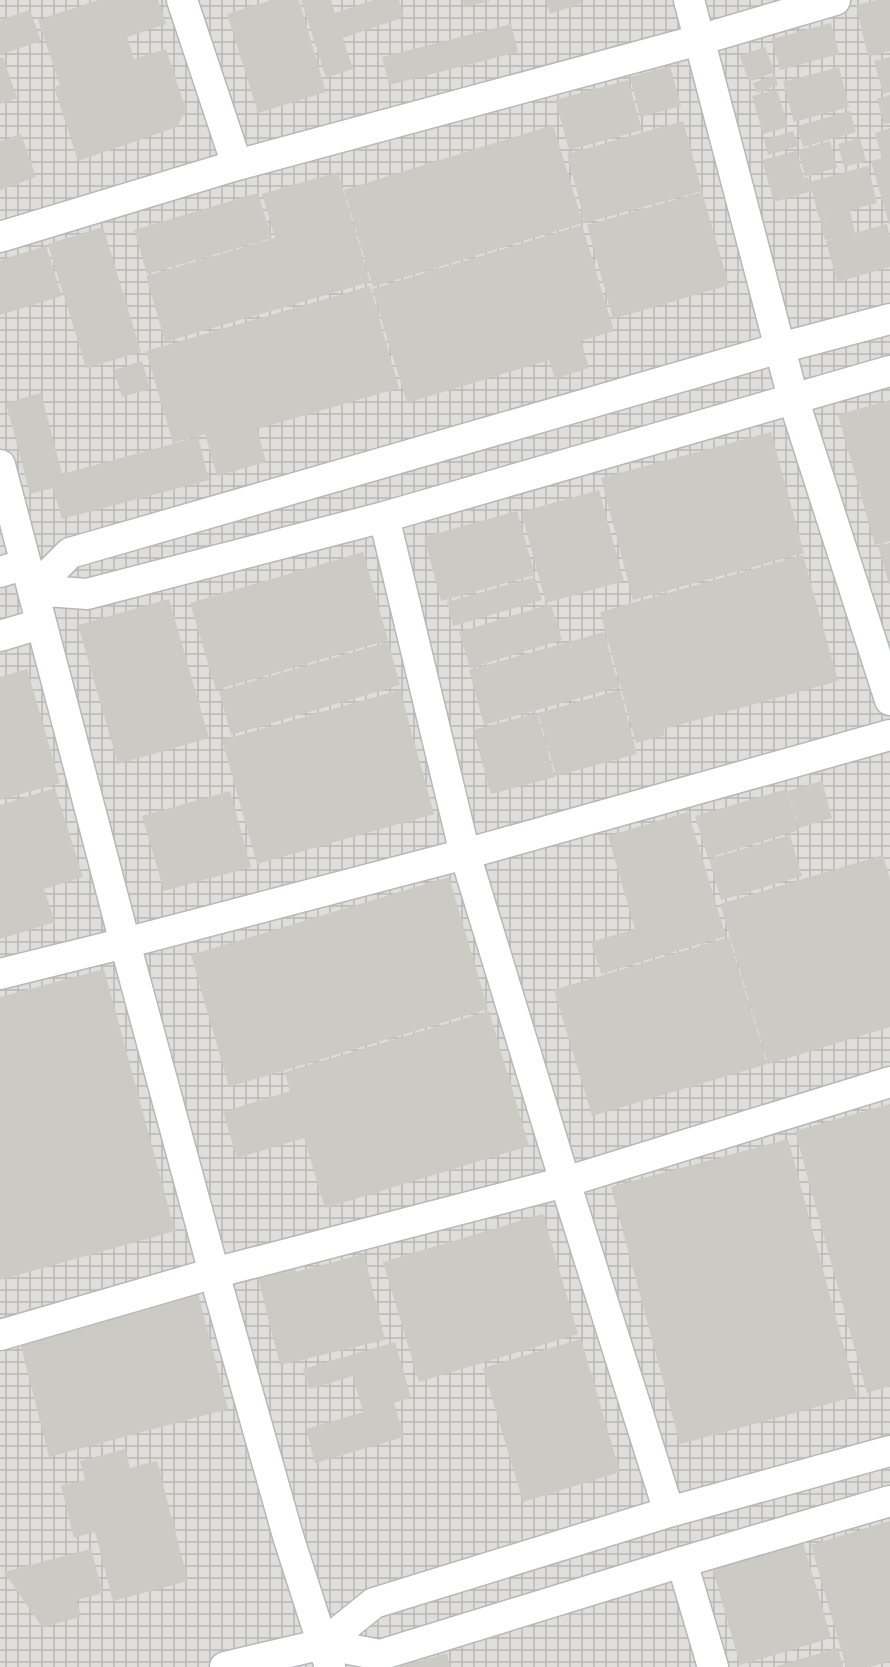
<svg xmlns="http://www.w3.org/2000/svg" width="890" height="1667" viewBox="0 0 890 1667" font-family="Overpass,sans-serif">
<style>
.industrial{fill:url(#industrial-grid)}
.building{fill:#cccac5}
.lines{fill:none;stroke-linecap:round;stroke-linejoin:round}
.minor-casing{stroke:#b5b8bc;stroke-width:33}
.minor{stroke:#fff;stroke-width:30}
</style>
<defs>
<pattern id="industrial-grid" width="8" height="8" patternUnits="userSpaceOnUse" patternTransform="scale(1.5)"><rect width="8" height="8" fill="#e0deda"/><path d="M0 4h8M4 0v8" fill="none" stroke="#b9b8b5"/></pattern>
</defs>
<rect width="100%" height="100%" fill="#f1efe8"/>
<path class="industrial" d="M0 0H890V1667H0Z"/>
<path class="building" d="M98 0H158L166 24 127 37 134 59 166 49 186 110 177 127 78 161 54 87 60 85 38 20Z
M272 0H299L326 92 258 113 227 14Z
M301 0H331L335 13 373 0H399L404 17 343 38 353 69 326 78Z
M463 0H489L490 1 465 7Z
M546 0H581L582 3 550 14Z
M877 0H890V51L868 57 856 5Z
M30 10 41 41 0 55V20Z
M831 23 839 54 780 70 772 39Z
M511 24 518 52 389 85 382 57Z
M765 47 775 72 749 82 740 56Z
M3 57 17 98 0 104V58Z
M890 57V92L883 94 874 61Z
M670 66 681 106 640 117 630 77Z
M839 67 849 107 794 122 783 82Z
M775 75 778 85 757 93 753 83Z
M628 80 642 130 569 150 555 100Z
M777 89 788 127 763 134 752 96Z
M890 95V123L884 124 877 99Z
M850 111 856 132 803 147 797 126Z
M683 121 702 191 585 223 567 154Z
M553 125 583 223 373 287 344 190Z
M890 128V224H889L871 161 882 158 875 133Z
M793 131 798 146 768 155 764 140Z
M21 134 36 177 0 190V141Z
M860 138 866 161 844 167 838 144Z
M830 141 837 168 805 176 798 150Z
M796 151 804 178 808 177 809 182 868 166 877 203 850 210 855 233 887 224 890 238V267L837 282 826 241 834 239 825 240 820 219 829 215 819 218 812 191 774 202 762 160Z
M338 172 370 282 165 342 146 276 275 238 262 194Z
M702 192 729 285 613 319 587 225Z
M258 193 272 238 147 274 134 230Z
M582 225 614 331 581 341 589 368 555 379 549 360 407 403 372 289Z
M103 227 141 352 86 368 48 244Z
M46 246 62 296 0 315V260Z
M370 286 399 388 257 429 266 462 217 476 205 434 173 443 146 351Z
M142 361 150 389 122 397 114 370Z
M41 393 62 474 198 437 209 480 62 519 53 488 30 494 6 403Z
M890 400V541L875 545 838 415Z
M771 432 804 553 633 600 601 478Z
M599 490 624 581 546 603 521 512Z
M517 511 535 575 441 601 424 537Z
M890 543V584H889L878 546Z
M363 552 388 640 216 690 190 603Z
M803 555 838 681 664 729 665 735 636 743 600 612Z
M535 577 542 600 453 626 447 602Z
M169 599 209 738 118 764 78 625Z
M551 604 562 640 470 668 459 632Z
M604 632 619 687 484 725 469 670Z
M388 642 400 685 231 735 219 691Z
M27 669 60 783 0 800V677Z
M400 690 434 814 257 864 222 740Z
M620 690 637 754 556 776 538 713Z
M537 713 555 777 491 794 473 730Z
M822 781 832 818 799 828 788 791Z
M55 788 83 877 44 889 55 922 0 939V805Z
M787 789 799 830 708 858 695 816Z
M230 791 251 867 164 891 142 816Z
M688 812 726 936 601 974 591 942 635 929 608 836Z
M790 835 802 876 721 900 709 859Z
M883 855 890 879V1027L768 1064 720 904Z
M449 877 488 1009 229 1087 191 955Z
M729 937 767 1064 592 1116 554 990Z
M104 969 175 1231 0 1280V997Z
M489 1011 529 1146 325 1208 304 1138 237 1158 223 1112 290 1091 285 1072Z
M890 1104V1386L867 1393 795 1131Z
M788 1139 857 1396 680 1444 611 1187Z
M543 1214 578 1334 419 1382 383 1262Z
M364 1254 385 1340 280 1365 258 1278 295 1269 296 1272Z
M198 1294 228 1409 49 1457 20 1342Z
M581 1339 620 1472 523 1502 483 1368Z
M395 1342 411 1398 394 1403 404 1437 315 1463 306 1429 363 1412 353 1376 310 1389 303 1369Z
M125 1449 130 1468 157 1461 188 1581 113 1601 95 1532 74 1538 61 1486 85 1480 80 1461Z
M890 1521V1661L870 1667H846L811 1545Z
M801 1536 831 1638 740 1665 711 1563Z
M91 1549 103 1593 77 1600 81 1617 42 1627 4 1572Z
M838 1648 843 1667H777V1666Z
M447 1653 450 1667H400V1666Z"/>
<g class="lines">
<g class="minor-casing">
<path id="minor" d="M182 0 237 165
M689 0 793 398 890 700
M0 237 237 165 699 40 835 0
M0 465 125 943 214 1273 288 1536 330 1667
M384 517 465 854 565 1182 669 1512
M0 572 26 564
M33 590 70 553 780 348 890 319
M33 590 87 594 384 517 890 371
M0 636 40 624
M0 974 125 943 465 854 890 735
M0 1335 214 1273 565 1182 890 1082
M682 1562 713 1667
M323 1644 374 1603 669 1512 890 1451
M225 1667 323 1644 380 1655 682 1562 890 1501"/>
</g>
<use href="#minor" class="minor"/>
</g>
</svg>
